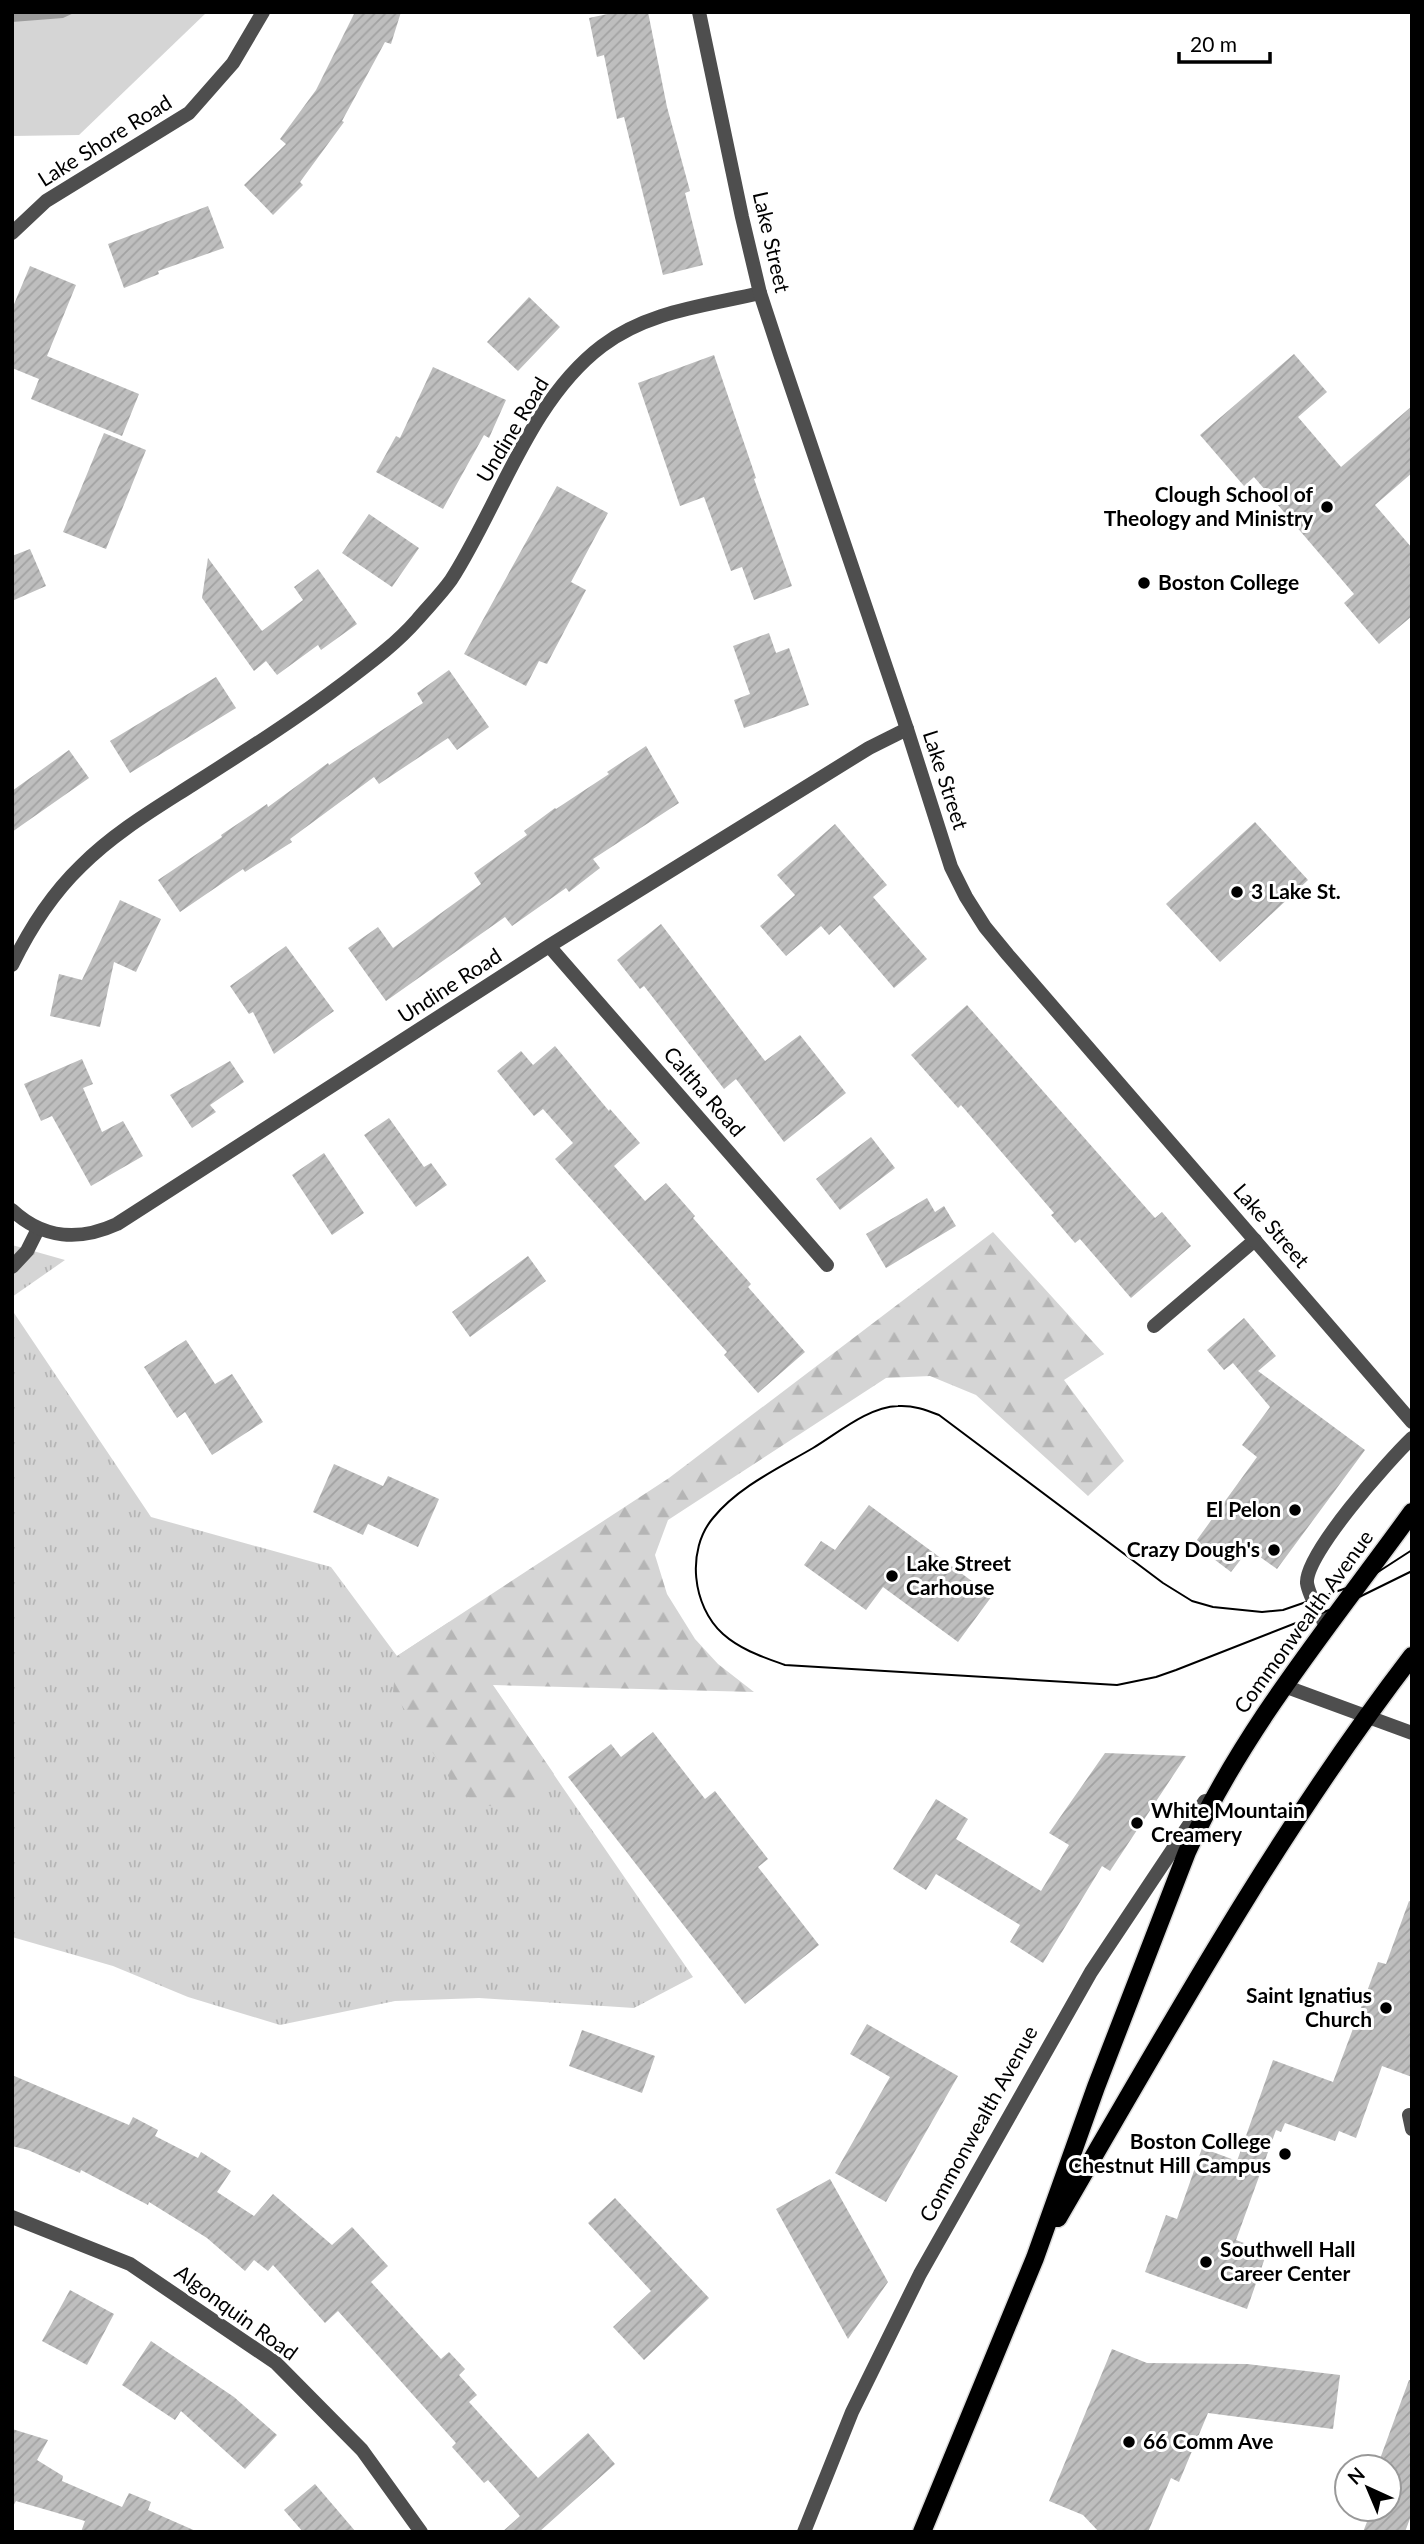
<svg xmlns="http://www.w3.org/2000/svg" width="1424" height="2544" viewBox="0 0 1424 2544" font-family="Lato,sans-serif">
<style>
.grass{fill:url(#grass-tufts)}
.forest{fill:url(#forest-firs)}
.green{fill:#d5d5d5}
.water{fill:#9c9c9c}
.building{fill:url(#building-hatch)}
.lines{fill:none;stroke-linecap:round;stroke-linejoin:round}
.primary-casing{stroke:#dbdbdb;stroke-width:21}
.service{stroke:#4e4e4e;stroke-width:14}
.minor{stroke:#4e4e4e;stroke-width:14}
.tertiary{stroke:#4e4e4e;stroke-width:14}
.primary{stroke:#000;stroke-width:18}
.tram{stroke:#000;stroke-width:2}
.poi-dot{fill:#000;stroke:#fff;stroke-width:2.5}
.labels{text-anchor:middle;stroke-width:6;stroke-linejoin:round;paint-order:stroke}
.street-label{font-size:21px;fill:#000;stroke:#fff}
.poi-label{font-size:21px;font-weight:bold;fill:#000;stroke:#fff;text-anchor:start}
</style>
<defs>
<pattern id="grass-tufts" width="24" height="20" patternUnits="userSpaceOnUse" patternTransform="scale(1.75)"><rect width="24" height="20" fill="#d5d5d5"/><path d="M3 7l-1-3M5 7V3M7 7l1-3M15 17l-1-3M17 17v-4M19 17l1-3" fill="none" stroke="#b5b5b5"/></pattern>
<pattern id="forest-firs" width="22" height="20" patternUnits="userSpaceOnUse" patternTransform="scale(1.75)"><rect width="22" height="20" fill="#d5d5d5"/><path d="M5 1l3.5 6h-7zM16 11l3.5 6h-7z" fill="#b5b5b5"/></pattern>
<pattern id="building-hatch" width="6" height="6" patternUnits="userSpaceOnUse" patternTransform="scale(1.75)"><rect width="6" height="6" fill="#bebebe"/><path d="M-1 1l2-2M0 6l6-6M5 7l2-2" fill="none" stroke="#a2a2a2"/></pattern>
</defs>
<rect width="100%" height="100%" fill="#fff"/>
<path class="grass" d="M12 1245 65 1260 12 1297Z
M12 1310 151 1517 331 1567 397 1656 449 1622 693 1977 634 2008 479 1998 395 2001 280 2025 188 1997 113 1966 12 1937Z"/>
<path class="forest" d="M993 1232 1104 1354 1064 1380 1124 1461 1088 1496 976 1395 930 1376 886 1378 668 1520 655 1555 667 1594 695 1639 718 1664 754 1692 493 1685 554 1774 518 1808 489 1806 460 1794 393 1692 397 1656 669 1478Z"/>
<path class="green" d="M12 12H207L79 135 12 136Z"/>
<path class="water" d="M12 12H76L63 18 12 22Z"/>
<path class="building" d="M355 12H401L391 44 385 42 342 121 344 122 300 182 303 185 273 215 244 185 286 144 280 139 316 90Z
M617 12H648L667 107 690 191 685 193 703 265 663 275 624 117 617 119 604 55 597 57 589 18Z
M208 206 224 248 158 271 159 274 124 288 108 244Z
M30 266 76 285 47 356 139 394 122 436 31 399 39 379 12 368V309Z
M529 297 560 327 518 371 487 342Z
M1294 354 1327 392 1298 417 1341 467 1412 406V473L1375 505 1412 548V616L1379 644 1344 603 1354 594 1254 477 1244 486 1200 435Z
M714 355 756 478 754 479 792 586 754 600 742 567 731 571 704 497 680 506 638 383Z
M433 367 506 400 489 438 484 435 443 509 376 472 396 436 400 438Z
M104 433 146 450 106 549 63 532Z
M557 486 608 513 571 582 586 590 547 664 539 661 526 686 464 654Z
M369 514 419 548 392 587 342 553Z
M30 549 46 586 12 601V556Z
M208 558 262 631 303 600 294 587 318 569 357 624 321 650 318 645 277 675 266 661 254 671 202 598Z
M769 633 776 653 789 648 809 705 744 728 734 700 750 694 733 646Z
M449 670 489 727 457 750 448 738 379 784 374 777 290 839 292 842 245 872 243 869 180 912 158 880 222 837 221 835 267 804 268 807 328 763 329 765 423 703 417 693Z
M216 677 236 708 130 773 110 741Z
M646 746 679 803 593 859 600 868 569 892 566 888 512 926 505 917 386 1001 348 948 378 927 393 948 481 884 474 873 527 835 524 831 555 808 556 809 609 774 607 772Z
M69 750 89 778 12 832V791Z
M1255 822 1308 880 1220 962 1166 904Z
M835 824 887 885 873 897 927 959 894 988 840 925 829 935 821 926 786 956 760 926 795 895 777 875Z
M120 900 161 919 136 972 114 962 100 1027 50 1016 59 974 82 980Z
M661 924 765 1061 800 1035 846 1093 784 1142 736 1079 724 1089 644 986 640 989 617 960Z
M286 946 334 1011 274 1054 253 1012 249 1014 230 986Z
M967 1005 1155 1218 1162 1212 1191 1246 1131 1298 1080 1239 1075 1243 1051 1215 1054 1213 961 1105 958 1108 911 1055Z
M555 1046 609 1111 610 1109 640 1143 614 1166 645 1201 666 1183 695 1216 693 1218 751 1284 748 1287 805 1352 758 1393 724 1355 727 1352 555 1159 573 1143 543 1109 534 1116 497 1071 521 1051 533 1065Z
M82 1059 93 1084 83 1088 102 1132 123 1121 143 1156 91 1186 52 1116 41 1121 24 1084Z
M230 1061 244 1082 210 1105 216 1112 192 1128 170 1095Z
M389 1118 424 1167 431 1163 447 1185 416 1207 364 1135Z
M871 1137 895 1168 840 1210 816 1179Z
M324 1153 364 1213 332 1235 292 1175Z
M927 1198 935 1212 944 1206 956 1226 886 1268 866 1234Z
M528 1256 546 1281 470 1337 452 1312Z
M1244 1318 1276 1356 1258 1371 1365 1450 1277 1569 1249 1549 1231 1572 1194 1544 1257 1457 1242 1445 1270 1407 1233 1363 1224 1370 1207 1350Z
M186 1340 215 1384 232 1374 263 1422 212 1455 185 1412 177 1418 144 1367Z
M334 1464 383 1486 388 1476 439 1499 418 1547 368 1524 363 1535 313 1512Z
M869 1505 992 1596 958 1642 883 1587 866 1610 804 1565 821 1541 835 1550Z
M653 1732 705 1799 715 1791 768 1859 758 1867 819 1945 745 2004 568 1777 611 1744 621 1757Z
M1105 1753 1186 1756 1110 1871 1102 1866 1043 1963 1010 1942 1020 1925 936 1874 926 1890 893 1869 936 1799 968 1819 956 1839 1041 1891 1069 1845 1049 1833Z
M1409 1901 1412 1902V2077L1382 2066 1356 2138 1339 2131 1335 2141 1285 2123 1281 2132 1276 2130 1236 2240 1267 2252 1247 2309 1145 2272 1166 2215 1177 2219 1202 2148 1237 2161 1273 2060 1333 2082 1378 1962 1386 1964Z
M867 2024 958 2076 886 2202 835 2173 890 2077 850 2054Z
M582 2030 655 2056 642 2093 569 2066Z
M12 2075 129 2125 133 2117 158 2130 155 2136 198 2158 201 2152 231 2171 217 2192 254 2216 273 2194 332 2245 352 2227 388 2266 371 2282 441 2359 449 2352 465 2369 459 2375 477 2395 469 2402 538 2478 588 2433 615 2464 539 2532H502L520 2516 488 2480 484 2483 452 2447 456 2443 338 2311 325 2323 273 2265 268 2271 254 2260 245 2271 207 2238 149 2202 148 2205 81 2170 80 2173 28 2150 12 2146Z
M830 2179 888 2282 848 2339 776 2209Z
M615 2198 709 2298 644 2360 613 2327 651 2291 588 2223Z
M70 2290 114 2314 87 2365 42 2341Z
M151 2341 234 2397 277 2435 245 2469 181 2411 175 2420 122 2385Z
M1112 2349 1147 2363 1247 2364 1340 2375 1333 2429 1208 2413 1179 2482 1171 2478 1148 2532H1099L1083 2515 1049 2501Z
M1409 2380H1412V2513L1405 2532H1363L1372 2509H1389V2467H1377Z
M12 2429 48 2440 37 2460 63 2476 62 2481 122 2507 129 2493 151 2502 148 2510 198 2532H81L85 2521 16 2501 12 2508Z
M315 2484 356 2532H303L284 2510Z"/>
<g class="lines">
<g class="primary-casing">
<path id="primary" d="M1058 2218C1169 2027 1277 1832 1412 1656
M922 2532 1035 2258 1096 2087 1187 1852C1244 1727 1332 1623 1412 1512"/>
</g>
<path class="service" d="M12 1267 27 1251 38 1229
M1327 1628C1321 1615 1309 1597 1307 1583 1305 1554 1389 1460 1412 1438
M1409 2115 1412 2129"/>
<path class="minor" d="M12 233 46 201 189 113 233 63 263 12
M549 946 827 1265
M12 965C30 928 52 894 81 866 114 833 153 810 192 785 244 752 296 719 345 682 370 663 396 644 417 620 428 607 441 594 451 580 499 506 529 401 602 346 648 311 705 306 760 293
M12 1210C43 1239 80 1241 117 1224L549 946 869 748 907 729
M1154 1326 1255 1240
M1284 1686 1412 1733
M12 2217 130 2264 276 2363 362 2450 421 2532
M804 2532 852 2412 920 2274 1091 1972 1205 1801"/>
<path class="tertiary" d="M699 12 742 217 760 293 780 354 907 729 951 867 966 897 985 927 1008 955 1412 1422"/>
<use href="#primary" class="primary"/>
<path class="tram" d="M1412 1550 1361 1583 1283 1610 1262 1612 1213 1607 1192 1601 1163 1583 939 1415C926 1410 913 1405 898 1406 868 1407 838 1433 813 1448 779 1468 738 1487 713 1518 686 1550 692 1606 723 1634 741 1650 763 1657 785 1665L1117 1685 1156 1677 1176 1670 1347 1603 1412 1571"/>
</g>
<g class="poi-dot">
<circle cx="1327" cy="507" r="7"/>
<circle cx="1144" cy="583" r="7"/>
<circle cx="1237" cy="892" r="7"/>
<circle cx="1295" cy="1510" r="7"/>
<circle cx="1274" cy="1550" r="7"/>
<circle cx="892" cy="1576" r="7"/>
<circle cx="1137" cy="1823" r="7"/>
<circle cx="1386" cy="2008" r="7"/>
<circle cx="1285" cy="2154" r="7"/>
<circle cx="1206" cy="2262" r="7"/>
<circle cx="1129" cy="2442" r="7"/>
</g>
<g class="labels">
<g class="street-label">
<text transform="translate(105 141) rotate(-32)" y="7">Lake Shore Road</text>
<text transform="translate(771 242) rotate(77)" y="7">Lake Street</text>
<text transform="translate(513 430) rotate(-59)" y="7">Undine Road</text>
<text transform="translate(945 780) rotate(72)" y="7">Lake Street</text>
<text transform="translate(450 986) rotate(-33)" y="7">Undine Road</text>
<text transform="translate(704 1092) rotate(49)" y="7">Caltha Road</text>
<text transform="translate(1271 1226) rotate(49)" y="7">Lake Street</text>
<text transform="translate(1304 1622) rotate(-54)" y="7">Commonwealth Avenue</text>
<text transform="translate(979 2124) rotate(-61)" y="7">Commonwealth Avenue</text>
<text transform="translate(236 2313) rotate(36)" y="7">Algonquin Road</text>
</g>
<g class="poi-label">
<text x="1313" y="502" text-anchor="end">Clough School of<tspan x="1313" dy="24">Theology and Ministry</tspan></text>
<text x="1158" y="590">Boston College</text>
<text x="1251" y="899">3 Lake St.</text>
<text x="1281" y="1517" text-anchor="end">El Pelon</text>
<text x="1260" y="1557" text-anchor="end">Crazy Dough's</text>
<text x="906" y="1571">Lake Street<tspan x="906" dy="24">Carhouse</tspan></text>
<text x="1151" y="1818">White Mountain<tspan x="1151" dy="24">Creamery</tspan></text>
<text x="1372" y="2003" text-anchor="end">Saint Ignatius<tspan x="1372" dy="24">Church</tspan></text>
<text x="1271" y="2149" text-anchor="end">Boston College<tspan x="1271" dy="24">Chestnut Hill Campus</tspan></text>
<text x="1220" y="2257">Southwell Hall<tspan x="1220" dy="24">Career Center</tspan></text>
<text x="1143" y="2449">66 Comm Ave</text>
</g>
</g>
<rect width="1424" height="2544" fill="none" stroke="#000000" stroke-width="28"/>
<g transform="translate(1368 2488) rotate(316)"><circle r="33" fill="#ffffff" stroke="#999999" stroke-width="2"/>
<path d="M0-5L12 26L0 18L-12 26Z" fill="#000000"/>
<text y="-10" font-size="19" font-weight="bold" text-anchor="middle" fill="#000000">N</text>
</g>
<path d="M1179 52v10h91v-10" fill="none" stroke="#000000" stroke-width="3.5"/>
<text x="1190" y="52" font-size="21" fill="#000000" stroke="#ffffff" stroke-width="5" paint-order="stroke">20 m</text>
</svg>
